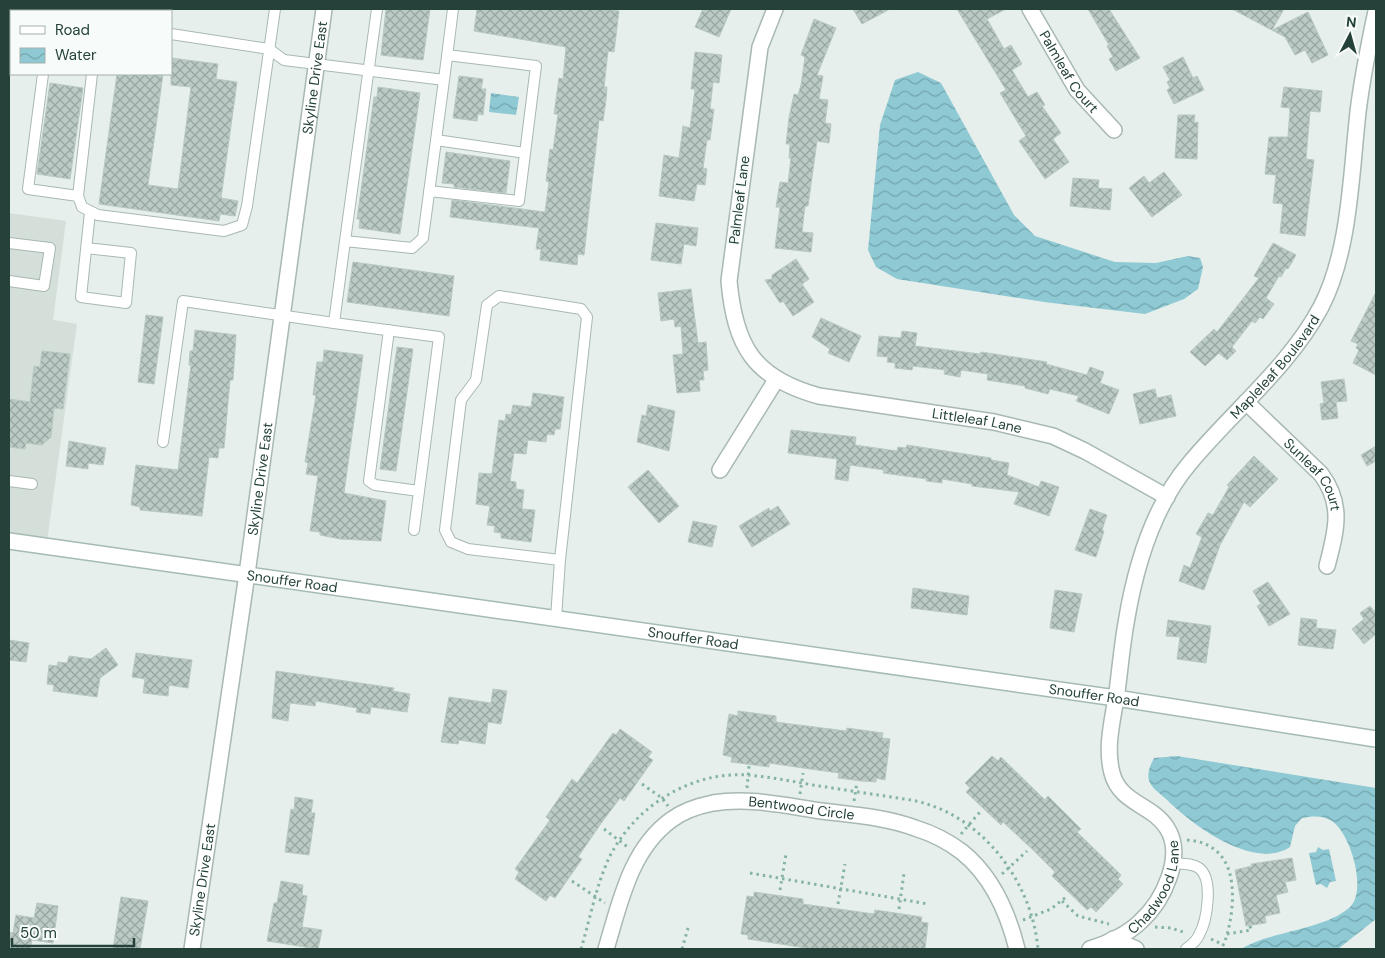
<svg xmlns="http://www.w3.org/2000/svg" width="1385" height="958" viewBox="0 0 1385 958" font-family="'DM Sans',sans-serif">
<style>
.built{fill:#d4dfda}
.water{fill:url(#water-waves)}
.building{fill:url(#building-cross-hatch);stroke:#b8c9c2}
.lines{fill:none;stroke-linecap:round;stroke-linejoin:round}
.service-casing{stroke:#a8b8b2;stroke-width:12}
.minor-casing{stroke:#a8b8b2;stroke-width:18}
.secondary-casing{stroke:#a4bbb3;stroke-width:18}
.path{stroke:#86b3a5;stroke-width:3;stroke-dasharray:2.5 4;stroke-linecap:butt}
.service{stroke:#fff;stroke-width:10}
.minor{stroke:#fff;stroke-width:15}
.secondary{stroke:#fff;stroke-width:15}
.labels{text-anchor:middle;stroke-width:4;stroke-linejoin:round;paint-order:stroke}
.street-label{font-size:14px;fill:#24423a;stroke:#f7fbf9}
</style>
<defs>
<pattern id="water-waves" width="16" height="10" patternUnits="userSpaceOnUse" patternTransform="scale(1.25)"><rect width="16" height="10" fill="#8ec9d4"/><path d="M0 5q4-4 8 0t8 0" fill="none" stroke="#74a5ad"/></pattern>
<pattern id="building-cross-hatch" width="8" height="8" patternUnits="userSpaceOnUse" patternTransform="scale(1.25)"><rect width="8" height="8" fill="#bbcac4"/><path d="M0 0l8 8M0 8l8-8" fill="none" stroke="#98a6a0"/></pattern>
</defs>
<rect width="100%" height="100%" fill="#e6efeb"/>
<path class="built" d="M9 213 66 221 53 320 77 324 46 549 9 544Z"/>
<path class="water" d="M918 72 941 83 1014 215 1035 236 1115 262 1156 263 1188 256 1200 258 1203 267 1198 289 1184 299 1145 314 1044 302 897 279 876 267 868 250 880 125 895 80Z
M491 93 519 97 516 115 489 112Z
M1177 756 1376 788V919L1338 949H1241C1271 931 1323 930 1349 908 1368 892 1351 834 1332 821 1323 815 1312 816 1302 818L1295 826 1290 847C1254 871 1192 825 1166 799 1162 795 1153 789 1150 783 1146 774 1150 766 1154 758Z
M1318 847 1323 850 1329 849 1336 881 1330 882 1327 888 1321 884 1316 885 1309 853 1316 852Z"/>
<path class="building" d="M386 9H430L423 60 381 55Z
M477 9H602L619 11 614 52 608 51 604 87H607L606 100 603 121 599 120 584 255 578 254 577 265 540 260 541 249H536L539 228 450 217 452 200 545 212 549 182 546 181 550 149 553 150 558 114H554L559 78 563 79 566 47 474 31Z
M703 9H731L719 37 695 27Z
M853 9H890L862 24Z
M957 9H1006L987 19 1004 49 1011 45 1022 64 1012 70 1028 97 1037 92 1045 105 1042 106 1061 133 1053 139 1069 162 1045 179 1019 141 1026 136 1000 93 1006 90Z
M1088 9H1109L1140 58 1116 71 1109 59 1113 57 1107 46 1109 45Z
M1232 9H1284L1272 30 1308 12 1328 55 1312 63 1305 50 1295 55 1285 37Z
M814 19 836 28 817 75 823 76 819 99 828 100 825 123 831 124 829 143 817 141 808 206H805L802 232 813 233 811 252 775 248 780 207H776L780 182 788 183 791 158H789L790 144H786L789 118 794 94 798 95 801 85 805 57 801 55Z
M695 52 722 55 719 83 713 82 710 109H714L710 140H707L703 168 707 169 705 185 697 184 694 201 659 196 664 155 679 158 683 126 690 128 695 89H691Z
M1183 57 1193 78 1197 76 1204 90 1174 104 1167 90 1170 88 1167 82 1170 80 1163 67Z
M171 58 218 64 216 79 237 82 221 198 238 201 235 216 220 214 219 221 99 204 117 74H163L148 185 178 189 191 87 171 85Z
M459 76 483 79 481 89H486L483 115 478 114 477 121 453 118Z
M50 83 83 88 70 179 37 174Z
M378 87 420 93 400 234 359 228 360 219H357L374 97H377Z
M1284 87 1322 91 1320 112 1310 111 1306 159 1314 160 1305 236 1280 233 1283 204 1273 203 1276 175 1265 174 1269 137H1288L1290 108 1281 107Z
M1178 115H1195L1194 123 1198 122 1197 159 1175 158Z
M446 152 510 161 506 193 454 187V184L442 183Z
M1164 172 1182 195 1152 217 1129 188 1144 176 1149 183Z
M1073 178 1099 180 1098 188 1112 189 1110 210 1070 206Z
M656 223 698 228 696 246 684 244 681 264 651 260Z
M1273 243 1296 255 1288 269 1286 268 1281 277 1279 276 1266 298 1274 304 1263 319 1260 317 1255 323 1252 321 1232 347 1236 351 1227 360 1219 353 1205 366 1190 352 1214 329 1217 332 1259 278 1254 276Z
M796 259 809 279 802 284 814 302 793 316 783 301 780 303 765 280 772 279V275Z
M353 262 454 276 449 316 347 302Z
M691 289 698 343 706 342 708 370 703 371 704 380H699L700 391 677 393 673 355 683 354 681 326 675 327 674 319 661 321 658 293Z
M1376 292V375L1353 363 1359 350 1356 348 1358 344 1351 341Z
M146 315 163 317 154 384 138 382Z
M821 318 861 336 849 362 828 353 830 349 812 337Z
M195 330 236 335 233 380H230L224 448H219L218 458 209 457 202 516 140 510V507L131 505 136 465 178 470 191 365H189L190 351H193Z
M902 331 917 333 915 346 980 354 981 352 1047 362 1046 364 1087 375 1090 367 1104 372 1100 383 1119 390 1109 414 1076 401 1079 396 1050 389 1048 394 1025 388V386L987 380 988 374 961 370 960 377 944 374 945 370 913 366 912 370 895 368V363L887 362 888 357 877 356 879 336 901 338Z
M397 347 413 349 396 471 380 469Z
M324 350 363 355 344 493 386 501 381 541 340 539 320 535V532L310 531 318 476 306 474 308 463 305 462 316 395H313L317 362H323Z
M42 351 70 354 63 409 54 408 51 437 42 445 26 443 25 449 9 447V399L30 402 34 366 40 367Z
M1344 379 1347 401 1336 402 1338 418 1322 420 1320 404 1324 403 1321 382Z
M1155 389 1157 398 1171 395 1176 416 1140 424 1133 394Z
M533 393 564 397 560 429H555L554 435 547 434 546 442 528 440 526 454 514 453 510 481 516 482V489L524 490 522 509 535 510 531 542 501 538V533L494 532 495 526 487 525 490 506 476 504 479 473 492 474 499 420 505 421 506 414 511 415 513 405 531 407Z
M648 405 675 411 669 451 637 442 642 415 646 416Z
M791 430 856 437 855 445 897 451 898 447 906 448 907 445 991 458V460L1009 463 1007 475 1039 487 1041 481 1059 487 1049 516 1014 504 1019 492 972 486V484L942 479V483L926 481 927 479 883 473 884 470 850 465 848 481 835 479 837 459 788 453Z
M69 441 106 448 103 465 88 463V469L66 466Z
M1376 446V461L1367 466 1361 455Z
M1254 456 1278 479 1250 507 1244 502 1220 545 1204 590 1179 581 1184 565 1190 568 1202 537 1196 534 1208 513 1213 515 1229 487 1227 485Z
M648 470 679 506 659 523 628 487Z
M778 506 790 524 752 547 739 526 769 508 770 511Z
M1090 509 1107 515 1102 530 1104 531 1096 557 1075 550Z
M693 521 717 526 712 547 688 542Z
M1268 582 1290 614 1269 626 1257 606 1261 604 1253 591Z
M913 588 969 596 967 615 911 608Z
M1055 590 1082 594 1074 632 1050 628Z
M1370 606 1374 611 1376 610V634L1364 644 1352 629 1364 619 1360 613Z
M1301 618 1317 620 1316 628 1336 630 1333 649 1298 645Z
M1168 620 1211 626 1206 663 1177 659 1180 637 1166 636Z
M9 640 29 643 26 662 9 660Z
M106 648 118 665 100 678 97 697 53 691 54 685 47 684 49 665 57 666 58 662 67 663 69 656 91 659Z
M136 653 192 660 188 688 169 685 168 696 143 693 145 679 132 677Z
M276 671 394 688 393 691 410 694 407 712 371 707 370 714 356 712 357 708 316 701 315 706 290 703 288 721 272 718Z
M493 689 507 691 501 724 488 722 485 744 459 740 458 744 441 742 449 697 491 703Z
M738 711 776 716V722L783 723 846 731 847 728 883 733 882 738 890 739 885 780 876 778V782L862 781 838 778 839 773 810 769 769 763V767L731 762 732 757 723 755 729 714 738 716Z
M620 729 652 752 648 757 653 760 624 801 620 798 602 822 578 857 582 859 555 898 550 895 546 901 515 879 519 872 515 869 550 820 546 817 572 779 577 783 613 733 616 735Z
M992 756 998 761 1001 757 1045 800 1048 796 1081 829 1077 832 1121 875 1118 879 1123 884 1096 912 1091 907 1087 910 1052 876 1055 872 1033 850 1003 822 1001 825 966 792 970 788 965 783Z
M295 797 313 800 311 813H315L309 855 285 852 291 809 294 810Z
M1292 858 1296 880 1285 882 1288 892 1276 895 1280 913 1265 916 1266 923 1246 926 1235 870 1252 866 1251 864Z
M281 881 303 885 302 895 307 896 302 927 322 930 318 949 267 941 274 903H277Z
M754 892 803 899V904L874 914 875 910 922 917 921 922 928 923 925 949H812L748 939V935L741 934 747 896 754 897Z
M121 897 148 901 140 949H113Z
M37 903 58 906 53 943 32 940 30 949H9V932L13 933 16 915 34 918Z"/>
<g class="lines">
<g class="service-casing">
<path id="service" d="M118 9V11
M377 9 345 241 412 248 423 238 444 80
M171 34 269 49 284 60 444 80 453 9
M43 74 28 189 78 196
M92 74 78 196 82 207 98 215 224 231 242 225 247 206 275 9
M436 140 525 153
M429 191 519 201 536 66 447 55
M9 243 50 248 44 286 9 281
M86 248 131 253 126 303 81 297 90 212
M334 323 439 337 414 530
M389 330 369 481 375 485 419 491
M163 442 183 301 334 323 345 241
M9 481 32 484
M556 618 560 560 587 317 581 309 499 296 487 305 476 380 461 400 445 530 451 542 468 549 560 560
M1172 863C1181 864 1192 863 1199 868 1214 879 1207 921 1199 935 1196 942 1191 945 1186 949"/>
</g>
<g class="minor-casing">
<g id="minor">
<path id="s1" d="M775 9 760 47 729 281C735 347 754 378 819 396L994 422 1053 436 1085 451 1167 497"/>
<path id="s2" d="M1030 9 1077 90 1114 130"/>
<path id="s3" d="M1246 402 1321 474C1344 505 1336 531 1327 566"/>
<path d="M720 470 776 380"/>
<path d="M1113 939 1136 949"/>
<path id="s4" d="M192 949 247 574 324 9"/>
<path id="s5" d="M606 949C620 903 630 850 671 820 683 811 698 806 713 803 749 797 787 806 822 811 853 815 886 817 915 828 931 833 949 842 962 852 992 876 1008 913 1017 949"/>
<path id="s6" d="M1090 949C1107 944 1128 934 1141 921 1163 901 1185 856 1167 828 1152 804 1120 804 1112 773 1105 746 1113 719 1117 692 1120 669 1122 646 1126 623 1135 568 1153 507 1189 464 1232 412 1289 367 1321 307 1350 251 1351 174 1358 112 1362 78 1369 44 1376 11"/>
</g>
</g>
<g class="secondary-casing">
<g id="secondary">
<path id="s7" d="M9 541 1116 698 1376 739"/>
</g>
</g>
<path class="path" d="M642 784 662 798 668 806
M747 788 749 766
M800 794 803 773
M854 801 857 782
M604 829 629 848
M961 834 980 812
M1187 840C1230 843 1236 880 1231 916 1229 927 1227 939 1221 949
M750 873 928 904
M1002 874 1027 851
M572 881 605 903
M780 890 786 854
M1062 901 1078 916 1109 924
M838 904 845 864
M899 909 904 873
M1023 920 1051 909 1066 897
M1155 927 1171 928 1186 933
M1227 934 1251 930 1250 926
M1211 939 1224 945
M581 949C590 919 596 886 609 858 634 807 690 771 748 775 770 777 791 781 813 785 845 790 878 795 911 800 981 813 1032 881 1038 949
M682 949 688 928"/>
<use href="#service" class="service"/>
<use href="#minor" class="minor"/>
<use href="#secondary" class="secondary"/>
</g>
<g class="labels">
<g class="street-label">
<text dy="5" stroke="none"><textPath href="#s2" startOffset="74">Palmleaf Court</textPath></text>
<text dy="5" stroke="none"><textPath href="#s4" startOffset="880">Skyline Drive East</textPath></text>
<text transform="translate(739 200) rotate(-83)" y="5">Palmleaf Lane</text>
<text dy="5" stroke="none"><textPath href="#s6" startOffset="696">Mapleleaf Boulevard</textPath></text>
<text dy="5" stroke="none"><textPath href="#s1" startOffset="596">Littleleaf Lane</textPath></text>
<text dy="5" stroke="none"><textPath href="#s3" startOffset="100">Sunleaf Court</textPath></text>
<text dy="5" stroke="none"><textPath href="#s4" startOffset="475">Skyline Drive East</textPath></text>
<text dy="5" stroke="none"><textPath href="#s7" startOffset="286">Snouffer Road</textPath></text>
<text dy="5" stroke="none"><textPath href="#s7" startOffset="691">Snouffer Road</textPath></text>
<text dy="5" stroke="none"><textPath href="#s7" startOffset="1096">Snouffer Road</textPath></text>
<text dy="5" stroke="none"><textPath href="#s5" startOffset="282">Bentwood Circle</textPath></text>
<text dy="5" stroke="none"><textPath href="#s4" startOffset="70">Skyline Drive East</textPath></text>
<text dy="5" stroke="none"><textPath href="#s6" startOffset="96">Chadwood Lane</textPath></text>
</g>
</g>
<rect width="1385" height="958" fill="none" stroke="#24423a" stroke-width="20"/>
<rect x="10" y="10" width="162" height="65" fill="#f7fbf9" stroke="#a3b1ad"/>
<rect x="20" y="26" width="25" height="8" fill="#ffffff" stroke="#a3b1ad"/>
<text x="55" y="35" font-size="15" fill="#24423a">Road</text>
<rect x="20" y="48" width="25" height="15" fill="url(#water-waves)" stroke="#a3b1ad"/>
<text x="55" y="60" font-size="15" fill="#24423a">Water</text>
<g transform="translate(1350 35) rotate(6)" stroke="#f7fbf9" stroke-width="4" paint-order="stroke">
<path d="M0-4L9 19L0 12L-9 19Z" fill="#24423a"/>
<text y="-8" font-size="14" font-weight="bold" text-anchor="middle" fill="#24423a">N</text>
</g>
<path d="M12 938v8h122v-8" fill="none" stroke="#24423a" stroke-width="2.5"/>
<text x="20" y="938" font-size="15" fill="#24423a" stroke="#f7fbf9" stroke-width="4" paint-order="stroke">50 m</text>
</svg>
